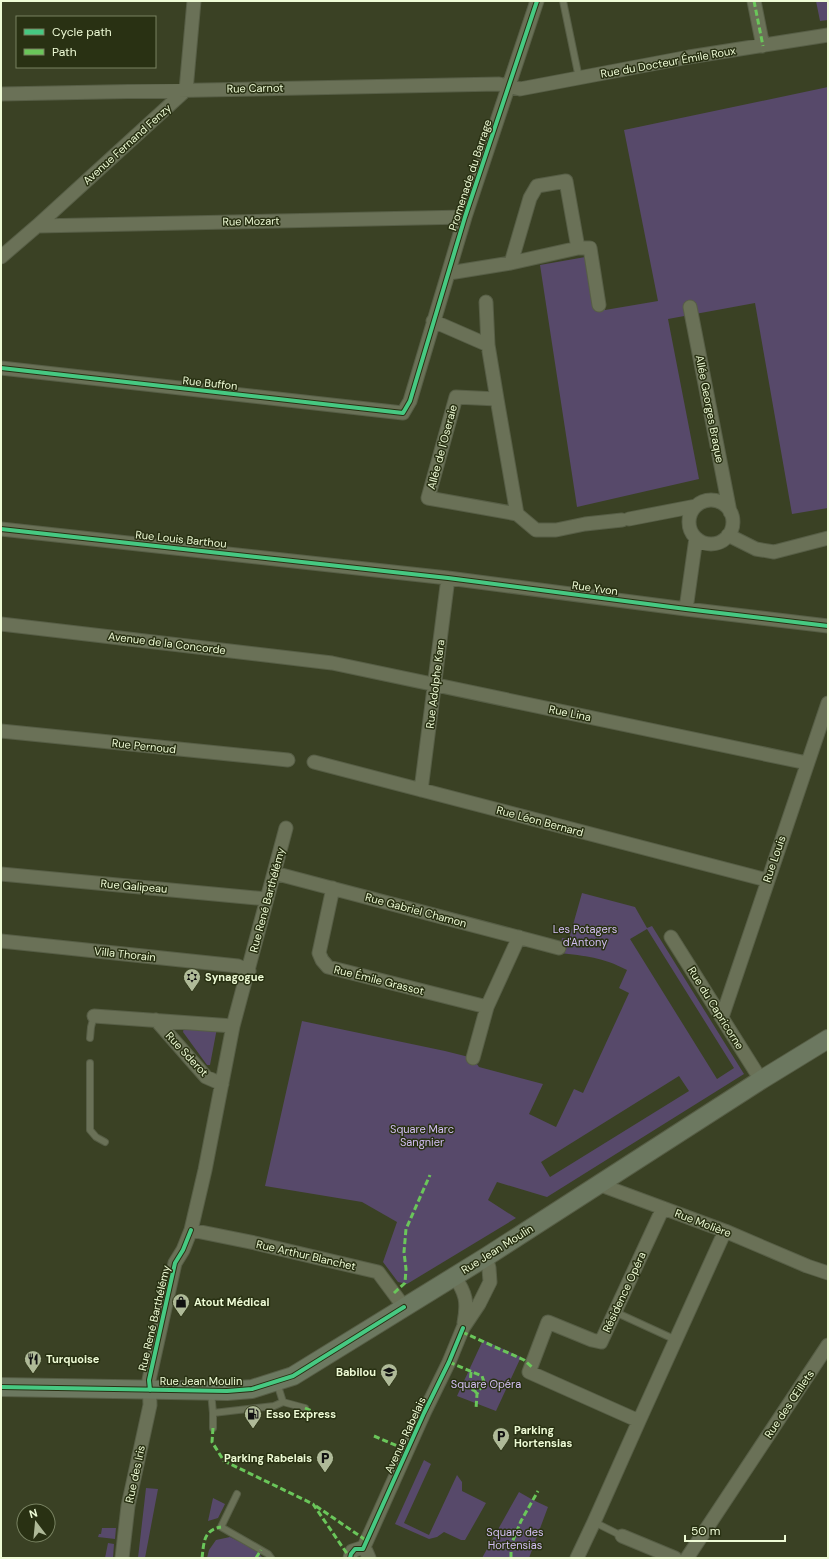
<svg xmlns="http://www.w3.org/2000/svg" width="829" height="1559" viewBox="0 0 829 1559" font-family="'DM Sans',sans-serif">
<style>
.green{fill:#57496a;fill-rule:evenodd}
.lines{fill:none;stroke-linecap:round;stroke-linejoin:round}
.service-casing{stroke:#575e46;stroke-width:8}
.minor-casing{stroke:#575e46;stroke-width:15}
.secondary-casing{stroke:#575e46;stroke-width:20}
.service{stroke:#6a7157;stroke-width:6}
.minor{stroke:#6a7157;stroke-width:13}
.secondary{stroke:#6c7860;stroke-width:18}
.quiet{stroke:#6ac65a;stroke-width:3;stroke-dasharray:6 3;stroke-linecap:butt}
.cycleway-casing{stroke:#293113;stroke-width:6}
.cycleway{stroke:#46c982;stroke-width:4}
.labels{text-anchor:middle;stroke-width:3;stroke-linejoin:round;paint-order:stroke}
.street-label{font-size:11px;fill:#eefbd6;stroke:#293113}
.park-label{font-size:11px;fill:#d2bef3;stroke:#293113}
.poi-label{font-size:11px;font-weight:bold;fill:#eefbd6;stroke:#293113;text-anchor:start}
</style>
<rect width="100%" height="100%" fill="#3a4124"/>
<path class="green" d="M816 1H828V20L820 21Z
M828 87V508L792 514 755 303 668 319 699 479 577 507 540 265 591 256 605 310 658 301 624 130Z
M582 893 635 907 647 928 652 926 744 1074 547 1197 497 1182 488 1200 516 1218 407 1284 398 1282 383 1262 397 1222 362 1202 265 1186 302 1021 445 1051 473 1058 479 1067 543 1084 529 1114 556 1127 574 1089 583 1093 629 993 619 988 627 970C602 957 586 956 559 953L562 938 569 939ZM647 929 734 1068 717 1079 630 939ZM679 1076 689 1091 550 1177 541 1162Z
M184 1027 217 1028 210 1065H207L183 1032Z
M483 1340 521 1357 496 1411 457 1396Z
M424 1460 431 1464 404 1523 429 1535 457 1475 462 1482V1491L486 1503 465 1540H461L444 1532 437 1537 429 1539 395 1524Z
M146 1488 158 1489 145 1558H138Z
M519 1492 533 1500 548 1507 529 1558H482Z
M213 1498 225 1504 218 1518 208 1521Z
M102 1528H116L115 1539 98 1537 99 1534H101Z
M230 1537 254 1549 263 1558H207L209 1550 216 1540Z
M108 1543 114 1544 113 1558H105Z"/>
<g class="lines">
<g class="service-casing">
<path id="service" d="M563 1 579 78
M90 1038 91 1027 94 1016
M90 1063V1130L96 1137 105 1142
M615 1312 676 1340
M277 1383 283 1402 305 1408
M211 1392 213 1413V1428
M213 1413 274 1406 283 1402
M237 1494 221 1527 268 1554 271 1558
M594 1522 622 1536"/>
</g>
<g class="minor-casing">
<path id="minor" d="M754 1 763 46
M1 94 499 84 520 89 689 57 828 35
M37 226 465 217
M578 248H590L599 305
M1 257 37 226 186 90 194 1
M449 273 511 263 578 248 566 181 537 186 530 198 511 263
M486 302 488 345 497 399
M690 307 730 512
M433 321 488 345
M1 368 403 413 410 401 465 217 537 1
M689 522a22 22 0 1 1 44 0a22 22 0 1 1-44 0Z
M517 514 497 399 456 397 428 498 517 514 536 530H556L585 524 622 520
M629 519 696 506
M1 529 448 578 686 609 828 626
M728 535 756 549 774 552 828 538
M686 609 696 538
M1 624 332 663 807 763
M1 731 288 760
M314 762 767 880
M421 790 448 578
M274 873 559 948
M1 874 267 899
M333 888 319 953 322 960 328 967 487 1007
M671 937 761 1080
M1 941 238 966 249 971
M94 1016 233 1026
M722 1017 828 703
M156 1020 206 1077 222 1084
M473 1058 487 1007 519 937
M598 1184 725 1231 807 1266 828 1273
M663 1208 601 1342 592 1340 548 1322 529 1372 639 1421 725 1231
M191 1230 255 1243 378 1272 404 1307
M454 1276C466 1293 468 1302 464 1323
M622 1536 675 1558
M363 1549 424 1413 449 1362 463 1328 479 1304 490 1282 489 1268 486 1257
M122 1558 128 1506 150 1405 149 1380 175 1263 183 1250 191 1230 205 1170 233 1026 286 828
M350 1558 352 1551 361 1548 366 1551 369 1558
M577 1558 594 1522 639 1421
M687 1558 828 1345"/>
</g>
<g class="secondary-casing">
<path id="secondary" d="M1 1387 227 1391 252 1389 293 1376 486 1257 761 1080 828 1039"/>
</g>
<use href="#service" class="service"/>
<use href="#minor" class="minor"/>
<use href="#secondary" class="secondary"/>
<path class="quiet" d="M754 1 763 46
M394 1293 405 1283 406 1269 404 1252 406 1229 430 1175
M462 1332 524 1360 532 1367
M449 1362 482 1376 484 1382 477 1394 476 1409
M471 1372 470 1385 471 1389 475 1391 477 1394
M305 1408 314 1412
M213 1428 212 1442 224 1461 313 1504 350 1558
M374 1436 407 1450
M316 1506 367 1541
M202 1558C204 1543 203 1530 221 1527
M256 1558 261 1550
M511 1558V1545L521 1521 538 1491"/>
<g class="cycleway-casing">
<path id="cycleway" d="M1 368 403 413 410 401 465 217 537 1
M1 529 448 578 686 609 828 626
M1 1387 227 1391 252 1389 293 1376 404 1307
M150 1390 149 1380 175 1263 183 1250 191 1230
M350 1558 351 1554 355 1549H363L424 1413 449 1362 463 1328"/>
</g>
<use href="#cycleway" class="cycleway"/>
</g>
<defs>
<g id="synagogue-pin" transform="scale(0.9)"><path d="M0 17L-7.5 6A9.5 9.5 0 1 1 7.5 6Z" fill="#afba98" stroke="#293113"/><path d="M0-6.5L5.6 3.2H-5.6ZM0 6.5L5.6-3.2H-5.6Z" fill="#111"/></g>
<g id="shop-pin" transform="scale(0.9)"><path d="M0 17L-7.5 6A9.5 9.5 0 1 1 7.5 6Z" fill="#afba98" stroke="#293113"/><path d="M-5-2.5h2.3a2.7 3.5 0 0 1 5.4 0H5L5.5 6h-11ZM-1.5-2.5h3a1.5 2.3 0 0 0-3 0Z" fill="#111"/></g>
<g id="restaurant-pin" transform="scale(0.9)"><path d="M0 17L-7.5 6A9.5 9.5 0 1 1 7.5 6Z" fill="#afba98" stroke="#293113"/><path d="M-5-6h1v4h1v-4h1v4h1v-4h1v5L-1.5 .5V6h-2V.5L-5-1ZM5-6V6H3V1.5H1.5Q1.5-4 5-6Z" fill="#111"/></g>
<g id="school-pin" transform="scale(0.9)"><path d="M0 17L-7.5 6A9.5 9.5 0 1 1 7.5 6Z" fill="#afba98" stroke="#293113"/><path d="M0-5L7-2L0 1L-7-2ZM-4 1L0 2.5L4 1V4Q0 6-4 4Z" fill="#111"/></g>
<g id="fuel-pin" transform="scale(0.9)"><path d="M0 17L-7.5 6A9.5 9.5 0 1 1 7.5 6Z" fill="#afba98" stroke="#293113"/><path d="M-5.5-6h7V0h2V4h1.3V-2.5L3-4.5l.8-.8L6-3V5H2.5V1h-1V6h-7ZM-4.2-4.7v3.2H.2V-4.7Z" fill="#111"/></g>
<g id="parking-pin" transform="scale(0.9)"><path d="M0 17L-7.5 6A9.5 9.5 0 1 1 7.5 6Z" fill="#afba98" stroke="#293113"/><path d="M-3.5-5.5H1a3.5 3.5 0 0 1 0 7H-1V5.5H-3.5ZM-1-3.4V-.6H.8a1.4 1.4 0 0 0 0-2.8Z" fill="#111"/></g>
</defs>
<g fill-rule="evenodd">
<use href="#synagogue-pin" x="192" y="977"/>
<use href="#shop-pin" x="181" y="1302"/>
<use href="#restaurant-pin" x="33" y="1359"/>
<use href="#school-pin" x="389" y="1372"/>
<use href="#fuel-pin" x="253" y="1414"/>
<use href="#parking-pin" x="501" y="1436"/>
<use href="#parking-pin" x="325" y="1458"/>
</g>
<g class="labels">
<g class="street-label">
<text transform="translate(668 62) rotate(-10)" y="4">Rue du Docteur Émile Roux</text>
<text transform="translate(255 88) rotate(-1)" y="4">Rue Carnot</text>
<text transform="translate(127 144) rotate(-42)" y="4">Avenue Fernand Fenzy</text>
<text transform="translate(470 175) rotate(-72)" y="4">Promenade du Barrage</text>
<text transform="translate(251 221) rotate(-1)" y="4">Rue Mozart</text>
<text transform="translate(210 383) rotate(6)" y="4">Rue Buffon</text>
<text transform="translate(710 409) rotate(79)" y="4">Allée Georges Braque</text>
<text transform="translate(442 447) rotate(-75)" y="4">Allée de l'Oseraie</text>
<text transform="translate(181 539) rotate(6)" y="4">Rue Louis Barthou</text>
<text transform="translate(595 588) rotate(8)" y="4">Rue Yvon</text>
<text transform="translate(167 643) rotate(7)" y="4">Avenue de la Concorde</text>
<text transform="translate(435 684) rotate(-83)" y="4">Rue Adolphe Kara</text>
<text transform="translate(570 713) rotate(12)" y="4">Rue Lina</text>
<text transform="translate(144 746) rotate(6)" y="4">Rue Pernoud</text>
<text transform="translate(540 821) rotate(15)" y="4">Rue Léon Bernard</text>
<text transform="translate(774 859) rotate(-71)" y="4">Rue Louis</text>
<text transform="translate(134 886) rotate(5)" y="4">Rue Galipeau</text>
<text transform="translate(267 900) rotate(-75)" y="4">Rue René Barthélémy</text>
<text transform="translate(416 910) rotate(15)" y="4">Rue Gabriel Chamon</text>
<text transform="translate(125 954) rotate(6)" y="4">Villa Thorain</text>
<text transform="translate(379 980) rotate(14)" y="4">Rue Émile Grassot</text>
<text transform="translate(716 1008) rotate(58)" y="4">Rue du Capricorne</text>
<text transform="translate(187 1054) rotate(47)" y="4">Rue Sderot</text>
<text transform="translate(703 1223) rotate(21)" y="4">Rue Molière</text>
<text transform="translate(497 1249) rotate(-32)" y="4">Rue Jean Moulin</text>
<text transform="translate(306 1255) rotate(13)" y="4">Rue Arthur Blanchet</text>
<text transform="translate(624 1292) rotate(-65)" y="4">Résidence Opéra</text>
<text transform="translate(154 1318) rotate(-77)" y="4">Rue René Barthélémy</text>
<text x="201" y="1385">Rue Jean Moulin</text>
<text transform="translate(789 1404) rotate(-56)" y="4">Rue des Œillets</text>
<text transform="translate(405 1435) rotate(-65)" y="4">Avenue Rabelais</text>
<text transform="translate(135 1474) rotate(-78)" y="4">Rue des Iris</text>
</g>
<g class="park-label">
<text x="585" y="933">Les Potagers<tspan x="585" dy="13">d'Antony</tspan></text>
<text x="422" y="1133">Square Marc<tspan x="422" dy="13">Sangnier</tspan></text>
<text x="486" y="1388">Square Opéra</text>
<text x="515" y="1536">Square des<tspan x="515" dy="13">Hortensias</tspan></text>
</g>
<g class="poi-label">
<text x="205" y="981">Synagogue</text>
<text x="194" y="1306">Atout Médical</text>
<text x="46" y="1363">Turquoise</text>
<text x="376" y="1376" text-anchor="end">Babilou</text>
<text x="266" y="1418">Esso Express</text>
<text x="514" y="1434">Parking<tspan x="514" dy="13">Hortensias</tspan></text>
<text x="312" y="1462" text-anchor="end">Parking Rabelais</text>
</g>
</g>
<rect width="829" height="1559" fill="none" stroke="#eefbd6" stroke-width="4"/>
<rect x="16" y="16" width="140" height="52" fill="#293113" stroke="#788261"/>
<rect x="24" y="29" width="20" height="6" fill="#46c982" stroke="#788261"/>
<text x="52" y="36" font-size="12" fill="#eefbd6">Cycle path</text>
<rect x="24" y="49" width="20" height="6" fill="#6ac65a" stroke="#788261"/>
<text x="52" y="56" font-size="12" fill="#eefbd6">Path</text>
<g transform="translate(36 1523) rotate(344)"><circle r="19" fill="#293113" stroke="#788261"/>
<path d="M0-3L7 15L0 10L-7 15Z" fill="#afba98"/>
<text y="-6" font-size="11" font-weight="bold" text-anchor="middle" fill="#eefbd6">N</text>
</g>
<path d="M685 1535v6h100v-6" fill="none" stroke="#eefbd6" stroke-width="2"/>
<text x="691" y="1535" font-size="12" fill="#eefbd6" stroke="#293113" stroke-width="3" paint-order="stroke">50 m</text>
</svg>
